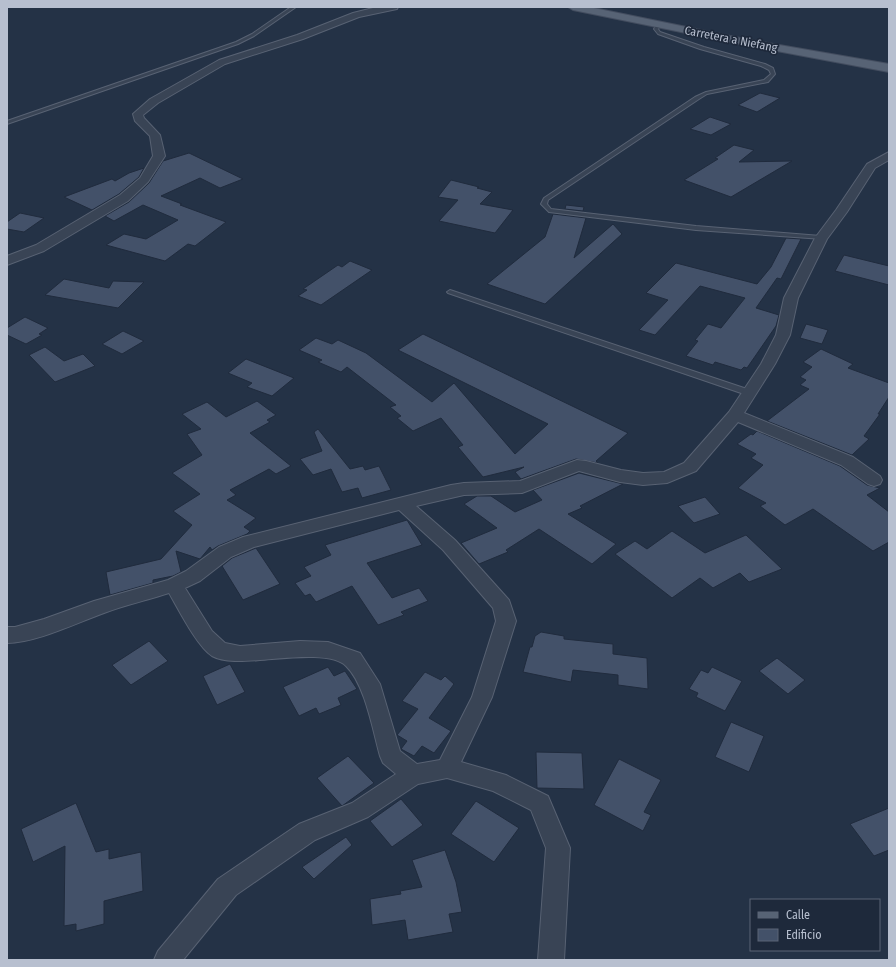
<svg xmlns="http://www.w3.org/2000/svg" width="896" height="967" viewBox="0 0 896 967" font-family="'Fira Sans Condensed',sans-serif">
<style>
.building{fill:#435169;stroke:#202b3d}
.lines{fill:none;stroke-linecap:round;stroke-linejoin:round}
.service-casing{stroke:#586273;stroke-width:2}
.minor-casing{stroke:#586273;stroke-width:2}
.primary-casing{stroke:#434d5f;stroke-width:2}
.service{fill:#394455;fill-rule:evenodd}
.minor{fill:#394455;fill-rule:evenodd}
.primary{fill:#576375;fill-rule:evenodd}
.labels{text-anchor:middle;stroke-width:3.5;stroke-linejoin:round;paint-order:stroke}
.far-street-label{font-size:12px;fill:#b7bfcf;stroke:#1e293b}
</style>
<rect width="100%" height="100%" fill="#243246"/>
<path class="building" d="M760 93 780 98 757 112 738 105Z
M710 117 731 124 711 135 690 129Z
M734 145 754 150 739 162 792 161 731 197 684 180 718 159 715 158Z
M189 153 243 179 220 188 200 178 161 196 182 204 180 205 226 222 195 246 188 244 165 261 106 245 124 234 146 239 178 220 143 205 114 221 105 216 129 202 149 183 163 161Z
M144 168 139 177 119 194 92 210 64 197 112 179 115 181 129 173Z
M451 180 479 187 477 188 492 192 480 204 513 210 495 233 439 221 458 200 438 197Z
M566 205 584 207 583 211 565 209Z
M20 213 44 218 24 232 7 229V222Z
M553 214 586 218 574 258 613 224 622 234 545 304 487 284 545 237Z
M786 238 801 239 781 279 777 278 756 308 779 315 776 326 747 368 744 367 741 370 715 362 713 365 686 356 698 341 695 340 708 324 721 328 745 298 700 286 655 335 639 330 668 300 646 293 676 263 757 284 771 267Z
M844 255 889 266V285L835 271Z
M350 261 372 270 321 305 298 296 307 290 303 289 338 265 342 267Z
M64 279 109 288 113 281 144 282 118 308 45 295Z
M25 317 48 328 39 334 42 335 26 344 7 335V328Z
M806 324 828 330 822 344 800 338Z
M123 331 144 341 122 354 102 344Z
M423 334 628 433 596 461 598 463 576 459 521 479 515 472 524 467 483 477 458 447 463 445 441 418 413 431 397 418 401 416 390 407 396 405 347 367 341 372 318 362 322 360 299 350 316 338 332 344 338 340 366 353 432 402 454 383 515 454 548 424 398 350Z
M45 347 64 361 83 354 95 366 55 382 29 355Z
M821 349 853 364 848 368 889 383V397L878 414H880L864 436 869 439 852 455 767 421 809 389 800 385 806 380 800 377 812 367 803 362Z
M246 359 294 378 272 396 247 387 252 383 228 373Z
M257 401 276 415 267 420 270 422 250 433 291 466 276 474 269 469 230 490 236 495 227 500 256 518 244 527 250 531 247 534 218 546 212 550 210 547 200 559 176 551 181 572 173 576 153 580V583L110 595 106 572 161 559 192 525 173 511 200 494 172 473 202 455 187 434 201 429 182 414 207 402 226 417Z
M318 429 350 469 363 466 365 470 379 466 391 490 362 498 358 488 342 492 331 469 313 475 300 459 322 451 314 432Z
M757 431 840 466 867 485 880 488 867 495 889 512V542L873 551 813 509 785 525 760 506 766 503 738 488 763 465 751 458 756 454 737 444 751 434 753 435Z
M579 473 623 484 580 506 582 508 568 514 616 544 592 564 539 529 506 550 508 552 479 564 461 543 497 528 464 504 477 496H491L515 512 542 500 533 490Z
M705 497 720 514 694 523 678 506Z
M407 520 422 545 367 563 392 598 419 588 428 601 401 612 404 615 378 625 352 586 316 602 310 594 305 596 295 583 311 576 304 567 331 555 325 545Z
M672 531 705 553 746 535 782 569 749 582 740 573 713 588 700 578 672 598 615 554 635 541 647 549Z
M256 548 280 584 243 600 222 566 232 558Z
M541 632 564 636V639L613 644V654L647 658 648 689 618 685V675L573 670 571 682 523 672 530 647H532L535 636Z
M149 641 168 661 131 685 112 665Z
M777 658 805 680 788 694 759 671Z
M230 664 245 692 217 705 203 676Z
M328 667 334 676 345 671 357 689 338 698 341 705 319 714 316 708 299 716 283 687Z
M712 667 742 681 725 711 696 697 698 693 689 689 701 670 708 673Z
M425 672 441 680 445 676 454 684 429 718 451 731 434 753 422 746 414 756 401 749 407 741 397 735 418 709 402 701Z
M731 722 764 736 749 772 715 757Z
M536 752 582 753 584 789 537 788Z
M348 756 374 783 342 806 317 778Z
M619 759 661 780 644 812 651 815 643 831 594 805Z
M401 799 423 825 392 847 370 821Z
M476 801 519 828 494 862 451 834Z
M76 803 96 852 109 849V859L141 852 143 891 104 901V924L76 931V924L64 926 65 846 33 862 21 829Z
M889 808V850L874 856 850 824Z
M346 837 352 845 314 879 302 867Z
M445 850 456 882 462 912 449 914 453 932 408 940 405 920 372 925 370 899 401 894 400 891 422 887 412 860Z"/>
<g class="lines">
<g class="service-casing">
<path id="service" d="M291 7H296L254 36 238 44 7 124V121L236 42 252 34Z
M657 24 660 25 658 29 660 32 704 47 765 64 773 68 775 74 768 82 707 94 699 99 548 200 547 204 551 209 696 226 821 236 823 237V239L696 230 549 212 541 204 544 198 695 97 706 92 764 80 771 74 769 70 761 66 700 49 658 34 654 29Z
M450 290 753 391 754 393 750 395H747L448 293 447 292Z"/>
</g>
<g class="minor-casing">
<path id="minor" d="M377 7H398L397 9 359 17 303 39 225 64 158 103 143 115 144 118 160 135 165 156 148 182 128 201 44 251 7 265V256L36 245 120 195 140 178 153 156 150 136 135 121 133 114 150 99 219 60 297 35 353 13Z
M889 152V160L875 168 847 212 827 239 798 298 790 335 775 364 744 413 853 457 880 476 882 480 880 484 874 486 868 484 841 465 738 422 696 471 667 483 643 485 620 482 579 471 522 493 464 495 416 506 455 540 509 600 516 621 492 697 461 762 506 775 548 796 570 848 564 960H538L546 848 531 810 493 791 447 778 418 784 368 817 315 840 236 895 183 960H154L158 951 218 879 299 824 352 803 396 774 383 763 380 756C373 731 365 684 346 666 332 651 279 659 260 660 246 661 225 663 212 656 197 646 179 610 169 593 148 600 125 605 104 613 76 623 36 643 7 643V627H15L44 619 94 601 168 580 186 571 219 547 243 537 451 485 464 483 520 481 577 460 586 461 621 470 643 473 664 472 684 463 729 412 761 364 776 335 784 298 815 238 836 210 867 164ZM399 510 443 550 493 608 496 621 472 697 440 760 417 764 400 751 380 684 360 653 328 642 300 641 240 646 225 643 212 631 185 588 200 581 231 557 254 547Z"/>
</g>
<g class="primary-casing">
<path id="primary" d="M568 7H589L745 39 889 64V72L745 45 573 10Z"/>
</g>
<use href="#service" class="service"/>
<use href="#minor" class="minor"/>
<use href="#primary" class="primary"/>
</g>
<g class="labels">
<g class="far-street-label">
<text transform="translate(731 39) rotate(11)" y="4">Carretera a Niefang</text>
</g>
</g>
<rect width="896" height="967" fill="none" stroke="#b7bfcf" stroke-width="16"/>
<rect x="750" y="899" width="130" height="52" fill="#1e293b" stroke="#5b6576"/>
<rect x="758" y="912" width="20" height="6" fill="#576375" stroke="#5b6576"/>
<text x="786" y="919" font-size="12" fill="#b7bfcf">Calle</text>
<rect x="758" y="929" width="20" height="12" fill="#435169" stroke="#5b6576"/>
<text x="786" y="939" font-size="12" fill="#b7bfcf">Edificio</text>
</svg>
